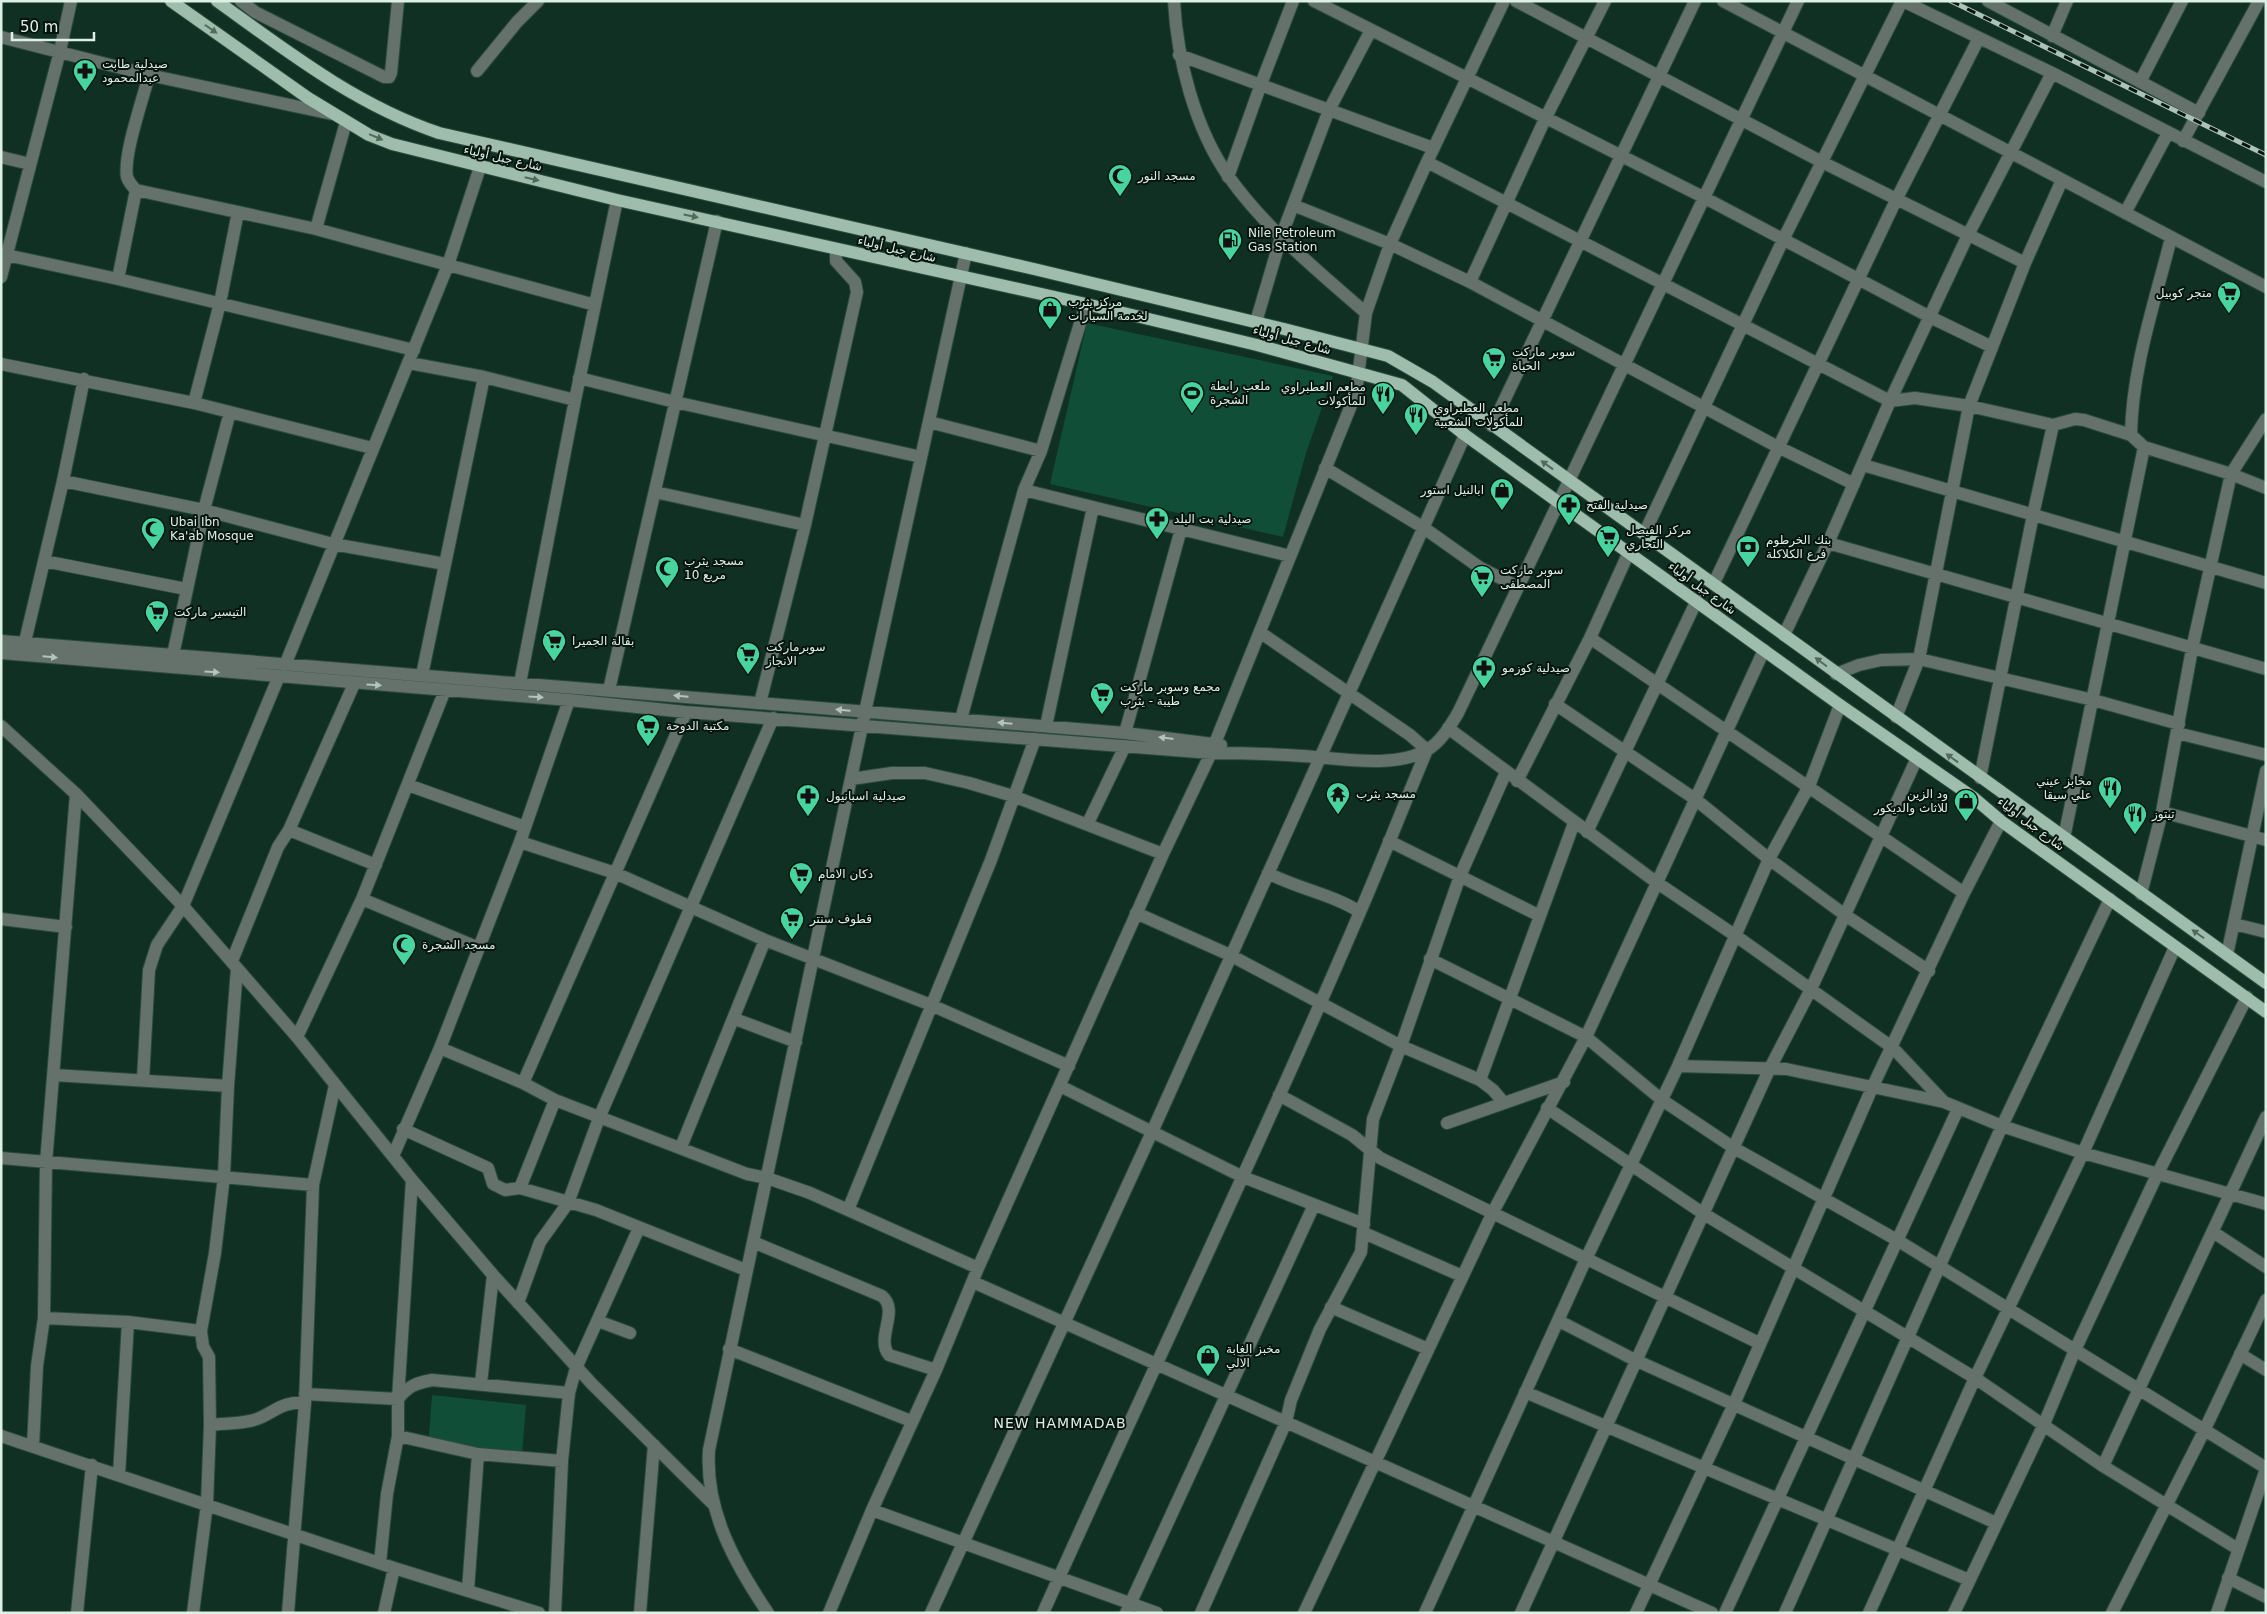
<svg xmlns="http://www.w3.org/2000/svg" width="2267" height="1614" viewBox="0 0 2267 1614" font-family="'DejaVu Sans',Cairo,sans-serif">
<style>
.green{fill:#114e37}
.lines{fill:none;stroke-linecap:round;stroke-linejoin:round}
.minor-casing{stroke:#2c4b3d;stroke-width:14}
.major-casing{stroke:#2c4b3d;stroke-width:14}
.minor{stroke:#64726b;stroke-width:12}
.major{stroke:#9ebdad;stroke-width:12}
.rail-casing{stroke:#adc3b8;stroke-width:5}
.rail{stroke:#07150e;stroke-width:3;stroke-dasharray:9;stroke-linecap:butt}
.oneway{fill:#52695e}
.oneway2{fill:#b3c4bb}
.labels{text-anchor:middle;stroke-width:4;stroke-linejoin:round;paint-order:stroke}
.poi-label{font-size:12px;fill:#ddf0e6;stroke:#07150e;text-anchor:start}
.street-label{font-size:12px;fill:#ddf0e6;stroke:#07150e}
.neighbourhood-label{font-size:14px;letter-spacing:1px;fill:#ddf0e6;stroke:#07150e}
</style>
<rect width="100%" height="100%" fill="#0f3022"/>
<path class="green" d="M1087 323 1333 376 1306 453 1283 537 1050 484Z
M432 1395 526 1405 522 1455 428 1448Z"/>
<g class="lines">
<g class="minor-casing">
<path id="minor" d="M241 1 255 12 384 77H389L391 73 398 1
M1174 1C1177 59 1195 129 1229 177 1266 229 1318 271 1366 313
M1314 1 1705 198 1930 317 1992 347
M1516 1 1822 162 2025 263
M1723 1 2266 287
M1903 1 2052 73 2266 182
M1988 1 2199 113
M2052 36 2067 1
M1 37 149 75 332 114
M1179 55 1433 148
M477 71 517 22 538 1
M149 75C143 99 123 155 127 177 129 183 132 186 136 190L316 229 595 305
M2140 82 2182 1
M2183 141 2259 1
M1 157 30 164
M1427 162 1890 401 1915 398 1969 406 2053 425 2075 419 2084 420 2131 435 2144 447 2231 474 2266 488
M1228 177 1261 84 1293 1
M1293 205 1390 244 1470 282 1778 447 1854 484
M2125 213 2168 133
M316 229 346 122
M6 255 118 279 414 350
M1 277 60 51 71 1
M118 279 136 190
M1470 282 1545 119 1605 1
M1256 322 1281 237 1329 110 1371 30
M409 363 484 377 575 400
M1 364 194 403 372 448
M579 378 675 402 921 457
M194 403 220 303 238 212
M929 422 1041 451
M1492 426 1695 1
M2131 435C2132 368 2155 302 2171 238
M1863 465 2266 583
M1325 468 1424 528 1479 567 1518 587
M63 481 204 510 333 544 445 564
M1024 490 1290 556
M655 492 805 525
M1644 534 1783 240 1902 1
M1828 543 2266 669
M44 561 186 589
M1714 583 1897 198 1979 38
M1261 633 1410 735 1427 750
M1784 635 1828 543 1890 401 1968 235 2052 73
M1590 638 1964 893
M1 641 1125 733 1221 745
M23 650 63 481 84 379
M1 653 569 700 686 712 1211 753C1242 753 1272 754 1303 756 1338 758 1395 769 1427 750 1441 742 1450 726 1458 713L1798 1
M173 655 204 510 230 412
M285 665 448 265 480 167
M1836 674 1859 665 1881 660 1919 659 2093 700 2179 724
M422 675 484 377
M520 683 575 400 617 200
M609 690 717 221
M760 703 805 525 857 292 855 282 836 261V249
M1555 704 1695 799 1769 859 1845 915 1929 971
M1896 717 1919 659 1969 406 2025 263 2062 180
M961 719 1024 490 1041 451 1086 304
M1 726 76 794 183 906 297 1037 412 1180 493 1275 592 1384 714 1505
M1046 726 1093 507
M1448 728 1656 882 1736 936 1893 1048 1944 1102
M1125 733 1181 529
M2177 733 2266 755
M1980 778 2033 515 2053 425
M851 779 892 773H925L969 783 1013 796 1163 854
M1517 781 1590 638 1629 552
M408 785 525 827
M2162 812 2266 840
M1088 823 1125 746
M289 830 376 865
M1587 832 1697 600
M2064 838 2144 447
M1389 841 1540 916
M520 842 615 873 765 940 931 1005 1069 1066
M1268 873C1298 889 1332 894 1360 912
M2141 894 2162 812 2192 649 2231 474 2266 419
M362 899 479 948
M1136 913 1230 955 1401 1046 1480 1080 1493 1090 1504 1103
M1 919 66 927
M2234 924 2266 932
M2227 955 2266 771
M1430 959 1586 1037 1662 1100 1734 1148 1897 1240 2266 1468
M232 961 278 847 289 830 354 684
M735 1019 796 1042
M297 1037 362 899 445 690
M440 1048 523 1083 555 1100 747 1174 767 1178 810 1193 978 1268
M1678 1066 1786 1069 1944 1102 2002 1126 2083 1153 2266 1204
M54 1075 228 1086
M143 1080 149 970 157 945 183 906 279 676
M1480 1080 1574 823
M523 1083 686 712
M1060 1086 1243 1177 1364 1224
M1279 1095 1352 1135 1380 1158 1759 1343
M1547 1108 1704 1214 1975 1378 2103 1466 2238 1549
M1447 1123 1564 1082
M403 1129 488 1168 493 1184 505 1190 520 1188 596 1210 746 1270
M681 1147 765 940
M393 1156 440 1048 520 842 569 700
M1 1158 313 1185
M520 1188 555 1100
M848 1210 991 860 1035 739
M2213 1232 2266 1267
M1364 1233 1462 1276
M753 1242 882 1296C900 1311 875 1338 889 1355L936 1370
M973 1282 1712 1613
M518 1303 540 1242 568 1203 599 1118 773 718
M1331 1307 1428 1349
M44 1318 128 1322 201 1331
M598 1321 630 1333
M1559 1321 1635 1360 1996 1523
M729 1349 911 1421
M2240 1354 2266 1370
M481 1383 493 1275
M1525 1392 1969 1580
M305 1394 398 1399C408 1386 416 1383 432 1380L569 1393
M210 1425C224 1423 244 1424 257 1419 275 1412 282 1401 305 1403
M1 1436 394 1568 539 1613
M398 1436 478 1454 562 1461
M33 1446 37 1366 44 1318 46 1163 76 794
M2103 1466 2266 1117
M119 1475 128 1322
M872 1510 1157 1613
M380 1563 387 1494 398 1436V1399L412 1180
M2228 1578 2266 1597
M468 1590 478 1454
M77 1613 92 1465
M193 1613 207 1504 210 1425 209 1357 203 1346 201 1331 215 1253 224 1176 228 1086 237 968
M288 1613 305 1403 313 1185 335 1085
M384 1613 394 1568
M555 1613 562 1461 569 1393 576 1368 639 1228
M640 1613 654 1445
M768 1613C735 1564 705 1511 709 1450L865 712 966 253
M829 1613 872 1510 936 1370 978 1268 1163 854 1211 753 1356 393 1366 313 1390 244 1427 162 1504 1
M931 1613 1152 1132 1465 435
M1043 1613C1148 1379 1259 1148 1360 912 1383 859 1404 804 1427 750
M1126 1613 1314 1205
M1201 1613 1286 1422 1291 1400 1320 1329 1361 1252 1373 1119 1401 1046 1460 876 1506 772
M1304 1613 1493 1212 1586 1037 1764 650
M1425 1613 1586 1259 1678 1066 1769 859 1809 786 1840 705
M1521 1613 1769 1070 1811 989 1917 758
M1636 1613 1734 1404 1872 1088 1964 893 2001 821
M1725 1613 1958 1109
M1785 1613 2002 1126 2110 899
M1869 1613 1975 1378 2083 1153 2175 947
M1954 1613 2044 1424 2075 1350 2157 1175 2247 997
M2112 1613 2204 1431 2266 1300
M2217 1613 2266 1469"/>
</g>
<g class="major-casing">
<path id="major" d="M171 1 308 98 369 135 392 144 617 200 1086 304 1257 345 1402 385 1465 435 1840 705 1974 798 2001 821 2266 1012
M217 1C288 52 356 105 439 133L1034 269 1288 330 1388 356 1433 382C1710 583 1990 781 2266 983"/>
</g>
<use href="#minor" class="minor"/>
<use href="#major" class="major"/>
<g class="rail-casing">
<path id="rail" d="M1951 1 2266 155"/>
</g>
<use href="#rail" class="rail"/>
</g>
<defs><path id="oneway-solid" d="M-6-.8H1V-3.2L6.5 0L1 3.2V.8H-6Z" transform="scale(1.25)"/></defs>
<g class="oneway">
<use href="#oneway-solid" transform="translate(211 29) rotate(35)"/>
<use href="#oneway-solid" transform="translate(376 137) rotate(23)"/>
<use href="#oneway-solid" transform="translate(532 179) rotate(13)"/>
<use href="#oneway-solid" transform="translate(691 216) rotate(12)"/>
<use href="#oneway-solid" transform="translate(1547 465) rotate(-144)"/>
<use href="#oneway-solid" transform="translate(1821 662) rotate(-143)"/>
<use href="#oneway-solid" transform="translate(1952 758) rotate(-144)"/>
<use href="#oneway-solid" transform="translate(2198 934) rotate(-145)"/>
</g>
<g class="oneway2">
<use href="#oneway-solid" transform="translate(50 657) rotate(5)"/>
<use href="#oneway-solid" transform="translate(212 672) rotate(4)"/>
<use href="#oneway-solid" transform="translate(374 685) rotate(4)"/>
<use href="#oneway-solid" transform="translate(681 696) rotate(-175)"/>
<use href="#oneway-solid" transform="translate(536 697) rotate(4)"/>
<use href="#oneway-solid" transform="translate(843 710) rotate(-175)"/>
<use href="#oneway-solid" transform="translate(1005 723) rotate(-175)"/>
<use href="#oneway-solid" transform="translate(1166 738) rotate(-173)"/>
</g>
<defs>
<g id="pharmacy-pin" transform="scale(1.25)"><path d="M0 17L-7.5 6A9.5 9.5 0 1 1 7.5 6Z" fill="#47d49e" stroke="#07150e"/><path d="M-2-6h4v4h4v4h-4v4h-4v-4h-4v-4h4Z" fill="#111"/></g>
<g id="mosque-pin" transform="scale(1.25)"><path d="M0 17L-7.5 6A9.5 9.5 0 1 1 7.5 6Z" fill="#47d49e" stroke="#07150e"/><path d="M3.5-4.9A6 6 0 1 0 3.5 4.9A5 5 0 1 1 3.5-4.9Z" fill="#111"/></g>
<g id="fuel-pin" transform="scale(1.25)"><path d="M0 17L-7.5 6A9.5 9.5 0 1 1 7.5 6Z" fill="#47d49e" stroke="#07150e"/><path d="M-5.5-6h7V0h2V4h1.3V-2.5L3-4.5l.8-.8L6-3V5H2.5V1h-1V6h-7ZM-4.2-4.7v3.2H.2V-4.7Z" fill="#111"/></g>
<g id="supermarket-pin" transform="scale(1.25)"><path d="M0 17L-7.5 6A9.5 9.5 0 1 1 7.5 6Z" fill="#47d49e" stroke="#07150e"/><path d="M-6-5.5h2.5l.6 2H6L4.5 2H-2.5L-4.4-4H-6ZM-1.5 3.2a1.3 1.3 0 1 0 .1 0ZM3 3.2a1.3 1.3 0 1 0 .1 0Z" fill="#111"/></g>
<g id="shop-pin" transform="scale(1.25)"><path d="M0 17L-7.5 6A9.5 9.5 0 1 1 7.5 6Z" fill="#47d49e" stroke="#07150e"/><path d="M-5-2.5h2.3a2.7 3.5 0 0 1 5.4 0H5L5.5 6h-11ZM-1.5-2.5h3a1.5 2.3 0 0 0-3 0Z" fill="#111"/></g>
<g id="stadium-pin" transform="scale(1.25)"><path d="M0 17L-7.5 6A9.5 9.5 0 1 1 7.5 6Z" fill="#47d49e" stroke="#07150e"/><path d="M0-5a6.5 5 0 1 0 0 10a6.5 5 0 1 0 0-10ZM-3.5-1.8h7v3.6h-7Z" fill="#111"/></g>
<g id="restaurant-pin" transform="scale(1.25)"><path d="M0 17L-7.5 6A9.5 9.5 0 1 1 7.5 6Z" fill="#47d49e" stroke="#07150e"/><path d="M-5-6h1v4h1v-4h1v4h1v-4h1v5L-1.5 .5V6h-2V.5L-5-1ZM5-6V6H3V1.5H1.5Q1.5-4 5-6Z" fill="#111"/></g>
<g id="bank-pin" transform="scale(1.25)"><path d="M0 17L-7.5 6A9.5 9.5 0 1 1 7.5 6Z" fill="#47d49e" stroke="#07150e"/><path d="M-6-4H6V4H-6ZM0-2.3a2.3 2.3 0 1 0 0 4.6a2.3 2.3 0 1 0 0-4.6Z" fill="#111"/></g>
<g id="temple-pin" transform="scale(1.25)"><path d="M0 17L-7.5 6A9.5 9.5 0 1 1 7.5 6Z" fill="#47d49e" stroke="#07150e"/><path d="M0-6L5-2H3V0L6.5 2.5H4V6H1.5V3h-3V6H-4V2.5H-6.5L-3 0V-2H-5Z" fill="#111"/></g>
</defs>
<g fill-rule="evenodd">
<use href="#pharmacy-pin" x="85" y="71"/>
<use href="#mosque-pin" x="1120" y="176"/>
<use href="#fuel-pin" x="1230" y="240"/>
<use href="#supermarket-pin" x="2229" y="293"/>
<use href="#shop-pin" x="1050" y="309"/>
<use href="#supermarket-pin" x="1494" y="359"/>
<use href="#stadium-pin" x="1192" y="393"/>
<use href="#restaurant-pin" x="1383" y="394"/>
<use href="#restaurant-pin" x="1416" y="415"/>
<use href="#shop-pin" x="1502" y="490"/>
<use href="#pharmacy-pin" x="1569" y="505"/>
<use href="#pharmacy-pin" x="1157" y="519"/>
<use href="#mosque-pin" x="153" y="529"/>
<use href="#supermarket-pin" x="1608" y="537"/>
<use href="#bank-pin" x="1748" y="547"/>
<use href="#mosque-pin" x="667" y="568"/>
<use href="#supermarket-pin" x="1482" y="577"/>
<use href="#supermarket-pin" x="157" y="612"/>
<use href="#supermarket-pin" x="554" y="641"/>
<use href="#supermarket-pin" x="748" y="654"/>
<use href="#pharmacy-pin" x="1484" y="668"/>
<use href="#supermarket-pin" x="1102" y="694"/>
<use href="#supermarket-pin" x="648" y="726"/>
<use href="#restaurant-pin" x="2110" y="788"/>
<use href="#temple-pin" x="1338" y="794"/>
<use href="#pharmacy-pin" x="808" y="796"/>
<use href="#shop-pin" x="1966" y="801"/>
<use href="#restaurant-pin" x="2135" y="814"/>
<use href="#supermarket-pin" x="801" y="874"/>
<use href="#supermarket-pin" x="792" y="919"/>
<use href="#mosque-pin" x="404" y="945"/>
<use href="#shop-pin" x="1208" y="1356"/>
</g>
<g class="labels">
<g class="poi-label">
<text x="102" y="68">صيدلية طابت<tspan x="102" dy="14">عبدالمحمود</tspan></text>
<text x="1138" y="180">مسجد النور</text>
<text x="1248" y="237">Nile Petroleum<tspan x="1248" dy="14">Gas Station</tspan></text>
<text x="2212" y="297" text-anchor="end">متجر كوبيل</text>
<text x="1068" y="306">مركز يثرب<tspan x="1068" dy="14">لخدمة السيارات</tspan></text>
<text x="1512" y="356">سوبر ماركت<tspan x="1512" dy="14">الحياة</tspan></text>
<text x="1210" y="390">ملعب رابطة<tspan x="1210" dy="14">الشجرة</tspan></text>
<text x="1366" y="391" text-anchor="end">مطعم العطبراوي<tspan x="1366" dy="14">للمأكولات</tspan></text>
<text x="1434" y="412">مطعم العطبراوي<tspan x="1434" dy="14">للمأكولات الشعبية</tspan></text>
<text x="1484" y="494" text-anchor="end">ابالنيل استور</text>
<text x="1586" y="509">صيدلية الفتح</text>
<text x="1174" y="523">صيدلية بت البلد</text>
<text x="170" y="526">Ubai Ibn<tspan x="170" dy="14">Ka'ab Mosque</tspan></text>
<text x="1626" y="534">مركز الفيصل<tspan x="1626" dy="14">التجاري</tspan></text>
<text x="1766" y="544">بنك الخرطوم<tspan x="1766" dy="14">فرع الكلاكلة</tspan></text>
<text x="684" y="565">مسجد يثرب<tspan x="684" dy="14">مربع 10</tspan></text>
<text x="1500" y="574">سوبر ماركت<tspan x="1500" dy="14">المصطفى</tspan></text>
<text x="174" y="616">التيسير ماركت</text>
<text x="572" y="645">بقالة الجميرا</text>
<text x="766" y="651">سوبرماركت<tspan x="766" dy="14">الانجاز</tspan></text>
<text x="1502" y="672">صيدلية كوزمو</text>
<text x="1120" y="691">مجمع وسوبر ماركت<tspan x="1120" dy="14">طيبة - يثرب</tspan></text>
<text x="666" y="730">مكتبة الدوحة</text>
<text x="2092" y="785" text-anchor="end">مخابز عيني<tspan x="2092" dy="14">علي سيقا</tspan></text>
<text x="1356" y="798">مسجد يثرب</text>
<text x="1948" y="798" text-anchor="end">ود الزين<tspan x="1948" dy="14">للاثاث والديكور</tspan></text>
<text x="826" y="800">صيدلية اسبانيول</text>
<text x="2152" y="818">تيتوز</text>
<text x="818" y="878">دكان الامام</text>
<text x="810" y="923">قطوف سنتر</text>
<text x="422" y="949">مسجد الشجرة</text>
<text x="1226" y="1353">مخبز الغابة<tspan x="1226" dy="14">الالي</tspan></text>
</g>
<g class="street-label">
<text transform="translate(503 158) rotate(13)" y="4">شارع جبل أولياء</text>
<text transform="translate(897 249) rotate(13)" y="4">شارع جبل أولياء</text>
<text transform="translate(1292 340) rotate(15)" y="4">شارع جبل أولياء</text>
<text transform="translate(1702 588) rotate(36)" y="4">شارع جبل أولياء</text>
<text transform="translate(2031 824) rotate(37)" y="4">شارع جبل أولياء</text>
</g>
<g class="neighbourhood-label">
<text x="1060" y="1428">NEW HAMMADAB</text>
</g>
</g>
<rect width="2267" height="1614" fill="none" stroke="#ddf0e6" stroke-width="5"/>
<path d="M12 32v8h82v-8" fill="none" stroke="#ddf0e6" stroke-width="2.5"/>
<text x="20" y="32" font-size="15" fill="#ddf0e6" stroke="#07150e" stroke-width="4" paint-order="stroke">50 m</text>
</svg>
